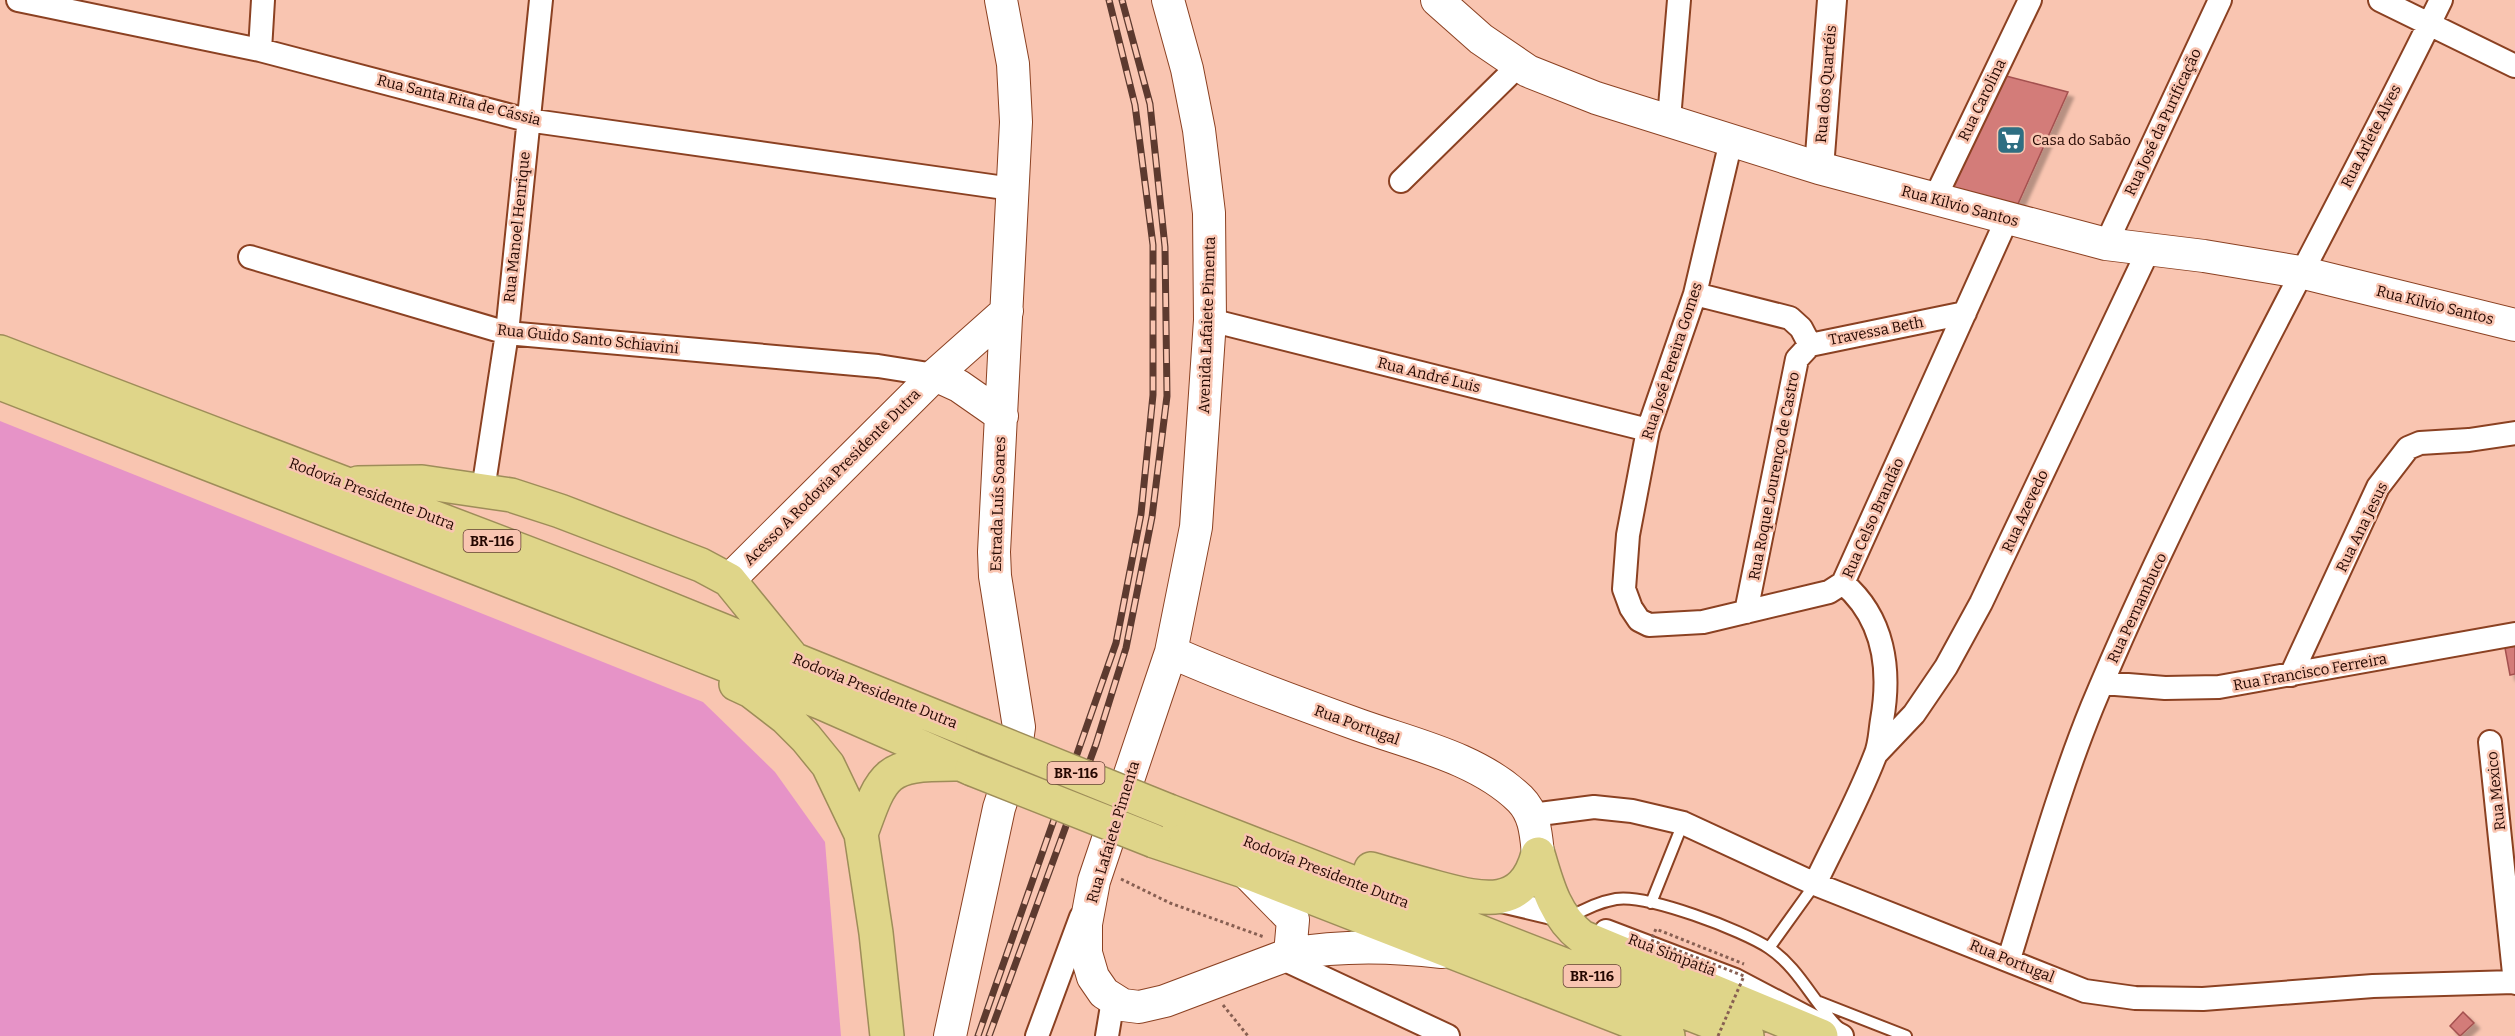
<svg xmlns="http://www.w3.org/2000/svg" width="2515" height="1036" viewBox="0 0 2515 1036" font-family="Bitter,serif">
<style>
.green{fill:#e693c7}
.building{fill:#d37b79;stroke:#a45150;stroke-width:1.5;filter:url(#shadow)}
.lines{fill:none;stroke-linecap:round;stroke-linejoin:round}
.service-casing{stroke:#8b4122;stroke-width:14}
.minor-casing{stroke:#8b4122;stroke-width:26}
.tertiary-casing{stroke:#8b4122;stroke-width:32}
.secondary-casing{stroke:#8b4122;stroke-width:34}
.motorway-casing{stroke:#9e8d59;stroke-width:36}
.path{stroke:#875f52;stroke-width:3;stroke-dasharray:3 3;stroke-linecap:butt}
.service{stroke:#fff;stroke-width:10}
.minor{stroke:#fff;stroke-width:22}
.tertiary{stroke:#fff;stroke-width:28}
.secondary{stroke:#fff;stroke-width:32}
.motorway{stroke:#dfd589;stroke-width:33}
.rail-casing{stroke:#5d3a2f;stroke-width:7}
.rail{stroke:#f9c5b1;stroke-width:4.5;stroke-dasharray:14;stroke-linecap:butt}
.motorway-bridge-casing{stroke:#9e8d59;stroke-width:36;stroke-linecap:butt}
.path-bridge{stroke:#875f52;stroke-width:3;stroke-dasharray:3 3;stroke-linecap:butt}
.motorway-bridge{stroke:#dfd589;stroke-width:33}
.labels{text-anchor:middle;stroke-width:5;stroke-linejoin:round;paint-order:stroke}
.shield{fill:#f9c5b1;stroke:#644035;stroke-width:1.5}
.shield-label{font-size:14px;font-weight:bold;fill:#240700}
.street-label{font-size:15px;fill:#240700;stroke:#f9c5b1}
.poi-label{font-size:15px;fill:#240700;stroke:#f9c5b1;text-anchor:start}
</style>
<defs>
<filter id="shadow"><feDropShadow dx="5.5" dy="5.5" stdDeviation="1.5" flood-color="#0004"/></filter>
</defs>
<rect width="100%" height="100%" fill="#f9c5b1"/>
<path class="green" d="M0 421 703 702 775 772 825 842 841 1036H0Z"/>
<path class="building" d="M2006 76 2068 92 2017 206 1951 188Z
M2515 646V674L2510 675 2505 648Z
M2463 1012 2474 1023 2460 1036 2450 1026Z"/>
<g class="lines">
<g class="service-casing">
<path id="service" d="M1651 903 1683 823
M1569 918C1584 909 1599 902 1616 899 1647 894 1742 930 1769 948 1799 968 1813 1002 1838 1027
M1769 948 1815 884
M1819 1002 1906 1036"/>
</g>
<g class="minor-casing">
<path id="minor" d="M18 0 260 50 527 120 1012 189
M2380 0 2515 66
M260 50 263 0
M1669 119 1679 0
M1731 141 1695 294 1648 430 1628 535 1624 589 1631 608 1639 620 1649 625 1703 622 1829 592 1843 583
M1401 181 1518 66
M1934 200 2030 0
M2106 244 2220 0
M250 257 507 333 878 366 935 375
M1695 294 1790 318 1801 328 1810 345
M1210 320 1648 430
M483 490 507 333 541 0
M1843 583 2007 219
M1746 612 1797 359 1810 345 1965 313
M2291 675 2378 487 2408 448 2420 443 2469 440 2515 433
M2103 683 2165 688 2219 687 2515 634
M2490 742 2515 983
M1876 754 1914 714 1946 667 1981 603 2148 251
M1532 815 1594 807 1632 811 1683 823 1815 884 2085 991 2135 998 2203 999 2373 986 2515 982
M1815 884C1835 842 1858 800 1875 756 1880 745 1880 732 1882 720 1891 669 1884 618 1843 583
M1493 899 1569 917
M1606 931 1735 980 1842 1036
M1281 958 1448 1036
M2009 959C2035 875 2059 788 2092 707 2193 464 2326 236 2441 0
M1037 1036 1081 917
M1107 1036 1113 1000"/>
</g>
<g class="tertiary-casing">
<path id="tertiary" d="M1819 168 1832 0"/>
</g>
<g class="secondary-casing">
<path id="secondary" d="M1168 0 1187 69 1199 130 1209 213 1210 320 1196 527 1171 652 1094 881 1086 924V953L1093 977 1104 993 1123 1005 1139 1007 1165 1001 1290 954C1340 945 1392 946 1442 952
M1437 0 1481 39 1528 71 1596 98 1819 168 2106 244 2204 256 2300 272 2515 325
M935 375 959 386 1002 416
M729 580 935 375 1007 311
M1171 652C1232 679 1295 702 1359 725 1412 744 1478 758 1520 799 1535 814 1536 834 1538 854
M1247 873 1293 920 1290 954
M950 1036 999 808 1014 762 1019 727 995 576 994 552 1016 122 1013 64 1001 0"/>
</g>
<g class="motorway-casing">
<path id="motorway" d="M0 352 603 582 983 736
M0 383 688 650 822 703 972 769
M358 483 422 482 511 495 560 511 701 565 729 580 790 655
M736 684 751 691 786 718 806 738 828 765 861 834 876 933 887 1036
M1169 811 1747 1036
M861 834C883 772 886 764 954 764
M1154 841 1247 872 1668 1036
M1538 854C1547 885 1555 916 1582 937L1821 1036
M1371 869C1394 876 1416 882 1438 888 1483 900 1523 910 1538 854"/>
</g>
<path class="path" d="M1121 879 1170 903 1264 937
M1223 1005 1248 1036"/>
<use href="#service" class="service"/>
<use href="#minor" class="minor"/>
<use href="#tertiary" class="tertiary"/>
<use href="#secondary" class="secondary"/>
<use href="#motorway" class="motorway"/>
<g class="rail-casing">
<path id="rail" d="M978 1036 1116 643 1141 514 1153 395V245L1135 105 1109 0
M989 1036 1096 744 1126 648 1152 517 1167 396 1165 247 1150 104 1122 0"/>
</g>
<use href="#rail" class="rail"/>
<g class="motorway-bridge-casing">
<path id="motorway-bridge" d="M983 736 1169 811
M972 769 1154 841"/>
</g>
<path class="path-bridge" d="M1718 1036 1744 976 1651 940 1656 929 1744 964"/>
<use href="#motorway-bridge" class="motorway-bridge"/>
</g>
<defs>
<g id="supermarket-square" transform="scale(1.5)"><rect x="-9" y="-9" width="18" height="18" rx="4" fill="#2e6e82" stroke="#f9c5b1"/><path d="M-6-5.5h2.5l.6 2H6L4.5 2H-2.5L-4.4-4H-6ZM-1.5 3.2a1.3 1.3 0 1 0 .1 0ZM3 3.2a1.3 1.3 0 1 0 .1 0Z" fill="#fff"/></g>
</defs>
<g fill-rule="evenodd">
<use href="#supermarket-square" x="2011" y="140"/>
</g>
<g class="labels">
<g class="shield">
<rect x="463.5" y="530" width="57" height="22" rx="4.5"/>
<rect x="1047.5" y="762" width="57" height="22" rx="4.5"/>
<rect x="1563.5" y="965" width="57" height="22" rx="4.5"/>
</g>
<g class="shield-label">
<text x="492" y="546">BR-116</text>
<text x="1076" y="778">BR-116</text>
<text x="1592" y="981">BR-116</text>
</g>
<g class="street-label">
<text transform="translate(1826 84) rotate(-85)" y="5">Rua dos Quartéis</text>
<text transform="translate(459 100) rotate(14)" y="5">Rua Santa Rita de Cássia</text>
<text transform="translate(1982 100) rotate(-64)" y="5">Rua Carolina</text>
<text transform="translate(2163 122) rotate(-65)" y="5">Rua José da Purificação</text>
<text transform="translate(2371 136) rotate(-63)" y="5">Rua Arlete Alves</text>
<text transform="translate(1960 206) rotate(15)" y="5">Rua Kilvio Santos</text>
<text transform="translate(517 227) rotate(-84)" y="5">Rua Manoel Henrique</text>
<text transform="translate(2435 305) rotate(14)" y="5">Rua Kilvio Santos</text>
<text transform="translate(1207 325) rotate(-88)" y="5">Avenida Lafaiete Pimenta</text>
<text transform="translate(1876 331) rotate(-11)" y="5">Travessa Beth</text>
<text transform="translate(588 339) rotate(6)" y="5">Rua Guido Santo Schiavini</text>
<text transform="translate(1672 361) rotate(-72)" y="5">Rua José Pereira Gomes</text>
<text transform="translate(1429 375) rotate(14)" y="5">Rua André Luis</text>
<text transform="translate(1774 476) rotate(-79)" y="5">Rua Roque Lourenço de Castro</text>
<text transform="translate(832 477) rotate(-45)" y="5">Acesso A Rodovia Presidente Dutra</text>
<text transform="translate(372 494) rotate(21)" y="5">Rodovia Presidente Dutra</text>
<text transform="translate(998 504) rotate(-88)" y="5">Estrada Luís Soares</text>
<text transform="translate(2025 511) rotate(-65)" y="5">Rua Azevedo</text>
<text transform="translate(1873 518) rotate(-66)" y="5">Rua Celso Brandão</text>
<text transform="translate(2362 527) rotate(-64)" y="5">Rua Ana Jesus</text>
<text transform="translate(2137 608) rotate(-65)" y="5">Rua Pernambuco</text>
<text transform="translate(2310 672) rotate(-10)" y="5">Rua Francisco Ferreira</text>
<text transform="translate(875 691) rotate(22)" y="5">Rodovia Presidente Dutra</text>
<text transform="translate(1357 725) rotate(20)" y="5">Rua Portugal</text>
<text transform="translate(2496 791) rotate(-96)" y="5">Rua Mexico</text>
<text transform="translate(1113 832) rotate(-73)" y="5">Rua Lafaiete Pimenta</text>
<text transform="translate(1326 872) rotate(21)" y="5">Rodovia Presidente Dutra</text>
<text transform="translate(1672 955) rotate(21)" y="5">Rua Simpatia</text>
<text transform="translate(2012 961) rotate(22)" y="5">Rua Portugal</text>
</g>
<g class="poi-label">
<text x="2032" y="145">Casa do Sabão</text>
</g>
</g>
</svg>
